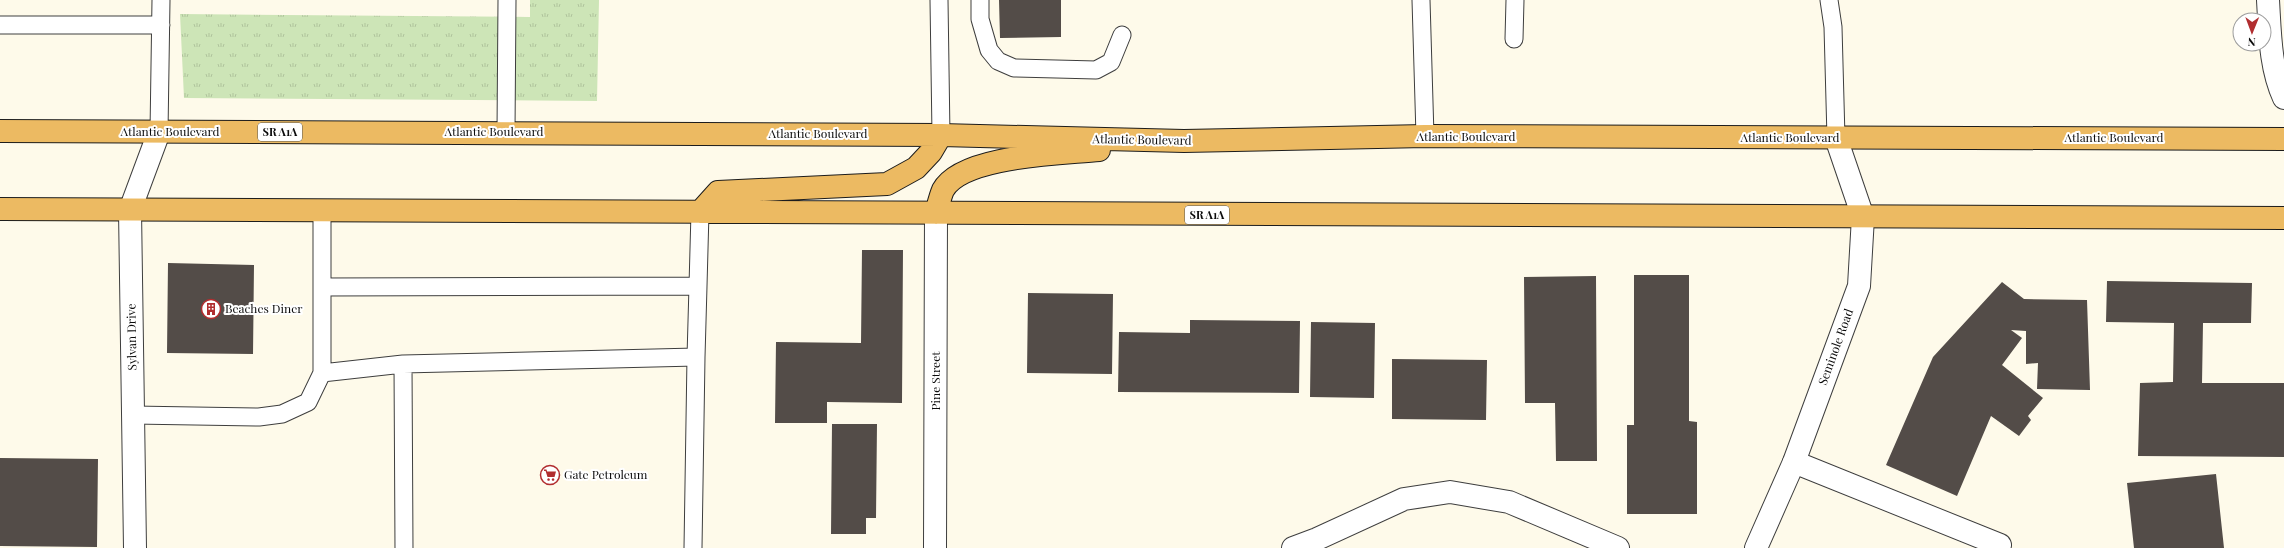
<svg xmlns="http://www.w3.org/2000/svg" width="2284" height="548" viewBox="0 0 2284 548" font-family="'Playfair Display',serif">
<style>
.grass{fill:url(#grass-tufts)}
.building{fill:#534c48}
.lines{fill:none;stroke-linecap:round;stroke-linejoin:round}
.service-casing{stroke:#3e3e3e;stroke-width:19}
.minor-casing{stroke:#3e3e3e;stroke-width:24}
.tertiary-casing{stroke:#3e3e3e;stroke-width:24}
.trunk-casing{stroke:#1c1c1c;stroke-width:24}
.service{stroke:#fff;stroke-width:17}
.minor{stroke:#fff;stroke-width:22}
.tertiary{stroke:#fff;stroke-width:22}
.trunk{stroke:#ecba62;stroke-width:22}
.labels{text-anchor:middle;stroke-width:4;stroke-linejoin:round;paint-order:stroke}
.shield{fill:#fff;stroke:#545454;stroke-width:1}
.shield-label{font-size:11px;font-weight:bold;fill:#0b0b0b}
.street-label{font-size:12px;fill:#0b0b0b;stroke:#fff}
.poi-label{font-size:12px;fill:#0b0b0b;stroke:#fff;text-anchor:start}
</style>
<defs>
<pattern id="grass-tufts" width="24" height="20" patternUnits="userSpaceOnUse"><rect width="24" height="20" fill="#cde5b7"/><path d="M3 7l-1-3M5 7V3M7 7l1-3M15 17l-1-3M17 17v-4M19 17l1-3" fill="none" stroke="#afc39c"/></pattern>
</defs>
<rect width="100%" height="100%" fill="#fefaea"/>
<path class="grass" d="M530 0H599L597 101 184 98 180 14 530 17Z"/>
<path class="building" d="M999 0H1061V37L1000 38Z
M862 250H903L902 403 827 402V423H775L776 342 861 343Z
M168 263 254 265 253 354 167 353Z
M1634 275H1689V421L1697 422V514H1627V425H1634Z
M1596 276 1597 461H1556L1555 403H1525L1524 277Z
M2107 281 2252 283 2251 323H2203L2202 383H2284V457L2138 456 2140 383 2173 382 2174 323 2106 322Z
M2002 282 2024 299 2087 300 2090 390 2037 389 2038 363 2026 364V331L2011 330 2022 338 2002 365 2043 398 2028 416 2031 420 2019 436 1991 416 1957 496 1886 465 1933 357Z
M1028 293 1113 294 1112 374 1027 373Z
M1190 320 1300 321 1299 393 1118 392 1119 332 1190 333Z
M1311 322 1375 323 1374 398 1310 397Z
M1392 359 1487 360 1486 420 1392 419Z
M832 424H877L876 518H866V534H831Z
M0 458 98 459 97 547 0 546Z
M2216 474 2224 548H2134L2127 483Z"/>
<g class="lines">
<g class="service-casing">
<path id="service" d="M939 0 941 135
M980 0V19L989 50 998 61 1014 68 1096 70 1111 62 1122 35
M1421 0 1425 136
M1829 0 1833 27 1836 138
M0 25H161
M1514 39 1515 0
M159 132 161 0
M506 132 507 0
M698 286 700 212
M403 364 404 548
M322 373V212
M133 415 259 417 282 414 308 402 322 373 403 364 696 357 698 286 322 287
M693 548 696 357"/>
</g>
<g class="minor-casing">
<path id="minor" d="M2268 0C2270 33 2270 68 2284 98
M1794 462 2000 545 1998 548
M135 548 130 210 159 132
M935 548 936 213
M1293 548 1317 539 1404 499 1450 492 1509 502 1618 548"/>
</g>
<g class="tertiary-casing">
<path id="tertiary" d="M1756 548 1794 462 1859 286 1863 217 1836 138"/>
</g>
<g class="trunk-casing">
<path id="trunk" d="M0 131 941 135 1184 141 1425 136 2284 139
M0 209 2284 218
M700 212 718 192 887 184 916 168 931 152 941 135
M936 213C938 206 940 197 943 190 962 155 1062 154 1099 150"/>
</g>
<use href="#service" class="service"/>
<use href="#minor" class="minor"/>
<use href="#tertiary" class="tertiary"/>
<use href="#trunk" class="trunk"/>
</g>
<defs>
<g id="building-ring" transform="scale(1)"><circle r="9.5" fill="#fff" stroke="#b12d2f" stroke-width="1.5"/><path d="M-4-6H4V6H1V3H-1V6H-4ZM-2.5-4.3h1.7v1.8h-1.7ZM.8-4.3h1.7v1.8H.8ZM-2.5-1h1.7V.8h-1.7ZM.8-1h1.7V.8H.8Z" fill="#b12d2f"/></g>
<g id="supermarket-ring" transform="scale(1)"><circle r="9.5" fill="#fff" stroke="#b12d2f" stroke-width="1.5"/><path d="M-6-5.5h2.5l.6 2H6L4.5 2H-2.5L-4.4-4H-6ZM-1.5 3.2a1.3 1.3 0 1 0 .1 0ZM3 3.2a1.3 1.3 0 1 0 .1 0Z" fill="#b12d2f"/></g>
</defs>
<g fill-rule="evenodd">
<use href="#building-ring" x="211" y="309"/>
<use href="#supermarket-ring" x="550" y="475"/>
</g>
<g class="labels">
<g class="shield">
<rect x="258" y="123" width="44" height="18" rx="3"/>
<rect x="1185" y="206" width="44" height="18" rx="3"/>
</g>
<g class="shield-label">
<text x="280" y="136">SR A1A</text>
<text x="1207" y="219">SR A1A</text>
</g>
<g class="street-label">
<text x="170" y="136">Atlantic Boulevard</text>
<text x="494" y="136">Atlantic Boulevard</text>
<text x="818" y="138">Atlantic Boulevard</text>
<text x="1466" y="141">Atlantic Boulevard</text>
<text x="1790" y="142">Atlantic Boulevard</text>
<text x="2114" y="142">Atlantic Boulevard</text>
<text transform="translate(1142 140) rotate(1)" y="4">Atlantic Boulevard</text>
<text transform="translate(132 337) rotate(-91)" y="4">Sylvan Drive</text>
<text transform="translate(1836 347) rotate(-70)" y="4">Seminole Road</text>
<text transform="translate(936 381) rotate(-90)" y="4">Pine Street</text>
</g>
<g class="poi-label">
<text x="225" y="313">Beaches Diner</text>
<text x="564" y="479">Gate Petroleum</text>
</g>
</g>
<g transform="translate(2252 32) rotate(181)"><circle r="19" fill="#ffffff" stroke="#9d9d9d"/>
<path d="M0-3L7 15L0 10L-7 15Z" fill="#b12d2f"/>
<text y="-6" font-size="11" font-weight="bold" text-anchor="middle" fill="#0b0b0b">N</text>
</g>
</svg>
